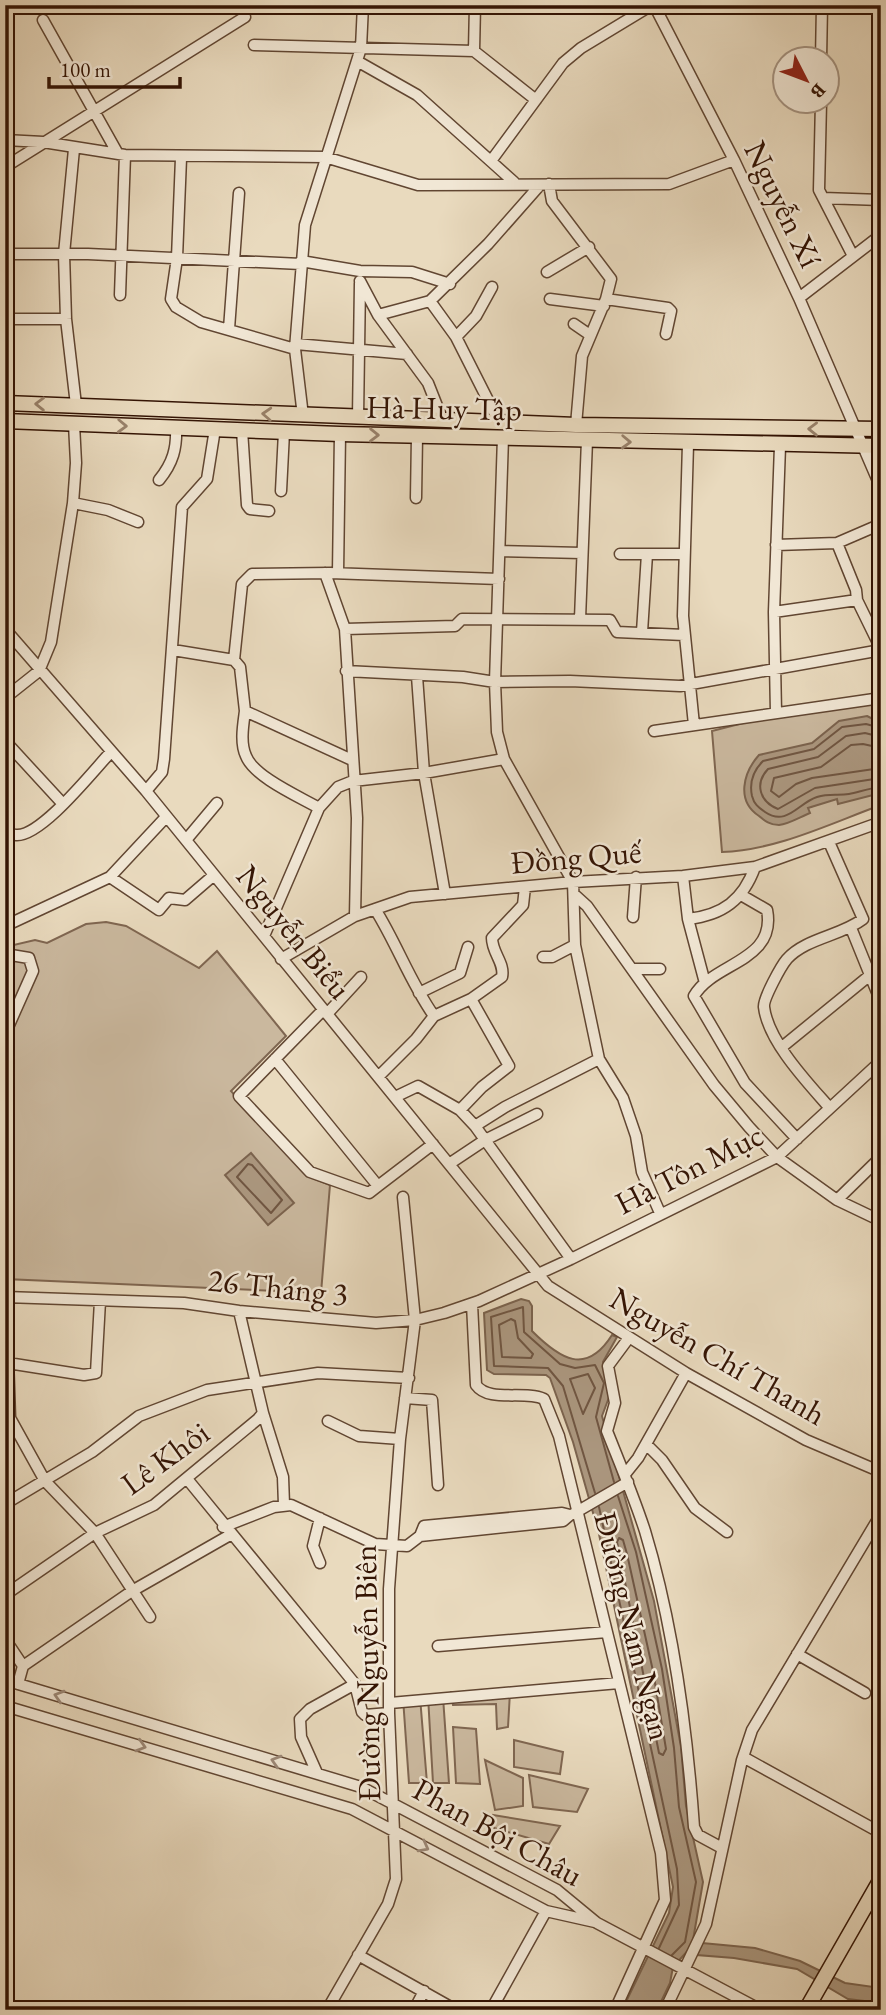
<svg xmlns="http://www.w3.org/2000/svg" width="886" height="2015" viewBox="0 0 886 2015" font-family="'EB Garamond',serif">
<style>
.green{fill:#cab89e;stroke:#7f6651;stroke-width:2}
.water{fill:#ab977f;stroke:#7b634e;stroke-width:2}
.lines{fill:none;stroke-linecap:round;stroke-linejoin:round}
.shore{stroke:#705642;stroke-width:2}
.minor-casing{stroke:#614632;stroke-width:13}
.major-casing{stroke:#341404;stroke-width:17}
.minor{stroke:#f1e7d5;stroke-width:10}
.major{stroke:#e9dabe;stroke-width:14}
.oneway{stroke:#98816a}
.oneway2{stroke:#9c8877}
.labels{text-anchor:middle;stroke-width:5;stroke-linejoin:round;paint-order:stroke}
.street-label{font-size:32px;fill:#341404;stroke:#f1e7d5}
</style>
<rect width="100%" height="100%" fill="#e9dabe"/>
<filter id="stains"><feTurbulence type="fractalNoise" baseFrequency=".00286" numOctaves="4"/><feColorMatrix values="0 0 0 0 .2 0 0 0 0 .09 0 0 0 0 .02 0 0 0 .5 -.17"/></filter>
<radialGradient id="worn" r=".72"><stop offset=".6" stop-color="#630" stop-opacity="0"/><stop offset="1" stop-color="#630" stop-opacity=".3"/></radialGradient>
<path class="green" d="M881 695V805C829 824 777 850 722 852L712 731 790 711Z
M106 922 126 926 199 968 217 951 286 1036 231 1091 307 1176 330 1185 321 1293 5 1279V947L35 940 47 943 86 924Z
M451 1692H510L508 1727 497 1729 496 1704 453 1705Z
M428 1696 443 1697 449 1783H433Z
M420 1697 427 1783H409L403 1698Z
M453 1727 476 1729 480 1784 456 1783Z
M514 1740 563 1752 560 1774 514 1767Z
M485 1760 523 1778V1806L495 1810Z
M529 1775 588 1789 577 1812 533 1807Z
M493 1815 560 1826 549 1844 494 1828Z"/>
<path class="water" d="M867 716 881 723V793L838 804 837 799 808 808 810 813C800 817 789 824 779 825 770 825 765 821 759 816 736 801 743 773 759 755L812 743 839 721Z
M251 1153 294 1203 268 1225 225 1175Z
M521 1299 529 1301 532 1306V1331C560 1359 586 1376 612 1335L617 1337 603 1362 611 1392 602 1416 654 1601 681 1747 686 1806 703 1882 692 1946 673 1967 670 1983 657 2010H622L669 1913 673 1887 599 1534 573 1442 550 1378 546 1375 494 1374 487 1370 484 1313Z
M702 1943 755 1948 800 1961 845 1983 881 1988V2003L848 1999 797 1969 734 1958 697 1955Z"/>
<g class="lines">
<path class="shore" d="M881 728 866 724 842 727 814 749 763 761C754 770 749 782 752 796 754 804 758 807 765 812 787 827 798 803 817 797 830 793 838 796 849 794 859 792 870 788 881 787
M881 737 865 733 846 736 818 757 768 769C754 784 760 802 778 809L815 788 881 778
M881 748 863 744 851 745 821 767 774 778 771 791 779 797 796 784 812 778 881 768
M248 1164 252 1165 282 1200 271 1213 237 1177Z
M511 1319 515 1321 518 1338 533 1354 531 1358 502 1357 499 1325Z
M588 1374 595 1388 583 1414 570 1379Z
M595 1493 563 1386 548 1368 494 1366 491 1317 523 1307 524 1332 560 1364 575 1368 595 1365 604 1383 596 1417 614 1482
M618 1496 636 1552 662 1669 674 1748 679 1807 696 1882 685 1942 672 1955
M599 1507 677 1869 679 1905 659 1948
M619 1538 623 1540 627 1554 653 1671 666 1749 663 1755 659 1753 617 1542Z"/>
<g class="minor-casing">
<path id="minor" d="M654 5 734 160 799 298 881 488
M43 20 118 154
M254 45 474 51 475 5
M474 51 536 100
M821 60 822 5
M357 61 417 95 514 182
M821 102 819 190 853 256
M5 140 43 142 125 155 325 157 418 185 669 184 734 160
M74 149 64 254 66 319 76 405
M181 158 177 258 171 299 176 307 201 322 295 349
M491 161 563 63 581 48 652 5
M5 167 245 17
M549 184 552 201 611 279 606 299 582 356 576 425
M823 198 881 200
M5 254H88L301 264
M301 261 360 271 412 272 450 284
M547 272 589 247
M360 281 378 315 428 383 443 421
M120 295 125 155
M799 298 881 235
M550 299 604 306
M606 299 668 308 671 311 666 334
M430 301 456 337 499 422
M378 315 430 301 488 244 540 185
M5 319H66
M574 324 590 335
M229 329 239 193
M456 337 476 316 492 287
M296 344 407 354
M303 416 295 349 305 225 361 48 363 5
M358 417 360 283
M242 430 247 505 250 509 269 511
M503 437 495 682 497 732 504 759 573 882 575 945 599 1059 623 1098 636 1136 642 1172 660 1213
M688 444 683 616 694 725
M159 480C173 463 177 448 176 427
M281 491 284 432
M416 498 417 436
M73 503 108 510 138 522
M776 545 837 543 881 524
M500 551 582 553
M620 554H683
M325 573 345 629 357 818 355 916
M338 573 340 434
M857 600 881 649
M774 612 857 600 856 590 837 543
M580 619 587 440
M5 629 146 791 548 1286 686 1373 806 1440 881 1472
M345 629 455 626 462 619 610 620 617 632 684 635
M642 632 647 554
M173 650 234 660 240 667 245 711 352 760
M234 660 242 584 252 574 330 573 499 579
M346 671 463 677 495 682 570 681 680 686 881 650
M417 676 424 773 445 894
M5 698 39 671 51 642 73 503 76 463 74 424
M245 711C243 726 240 743 246 756 254 777 300 797 319 808
M776 713 774 612 780 446
M654 731 881 698
M5 741 63 804
M146 791 162 772 164 759 182 507 207 479 215 429
M5 831C9 833 12 835 16 835 41 837 93 771 110 753
M186 840 217 803
M683 876 688 919 705 983
M110 877 159 910 169 898 185 900 214 875
M741 895 767 910C777 962 713 962 694 996L745 1083 797 1139
M576 896 587 906 714 1085 749 1127 777 1157 837 1200 881 1221
M375 909C397 944 410 982 434 1016
M633 917 636 877
M688 919C723 915 743 900 755 867
M5 926 110 877 166 817
M851 928 881 1002
M264 936 319 808 338 787 353 781 424 773 504 759
M5 954 29 958 33 971 5 1034
M543 957H552L575 945
M281 959 355 916 410 897 573 882 683 876 755 867 881 822
M633 969H660
M419 993 460 973 468 947
M323 1010 239 1096 310 1172 369 1193 378 1186
M327 1014 361 977
M782 1047 869 976 881 973
M275 1059 378 1186 433 1144
M379 1076 416 1039 434 1016 471 999 502 977C505 963 492 953 492 938L523 905 525 887
M395 1097 418 1086 460 1110 475 1126 571 1259
M828 1106C807 1082 768 1041 764 1007 763 999 781 966 787 959 806 938 841 936 863 919L829 842
M460 1110 482 1087 509 1066 471 999
M475 1126 505 1107 599 1059
M449 1164 485 1140 537 1114
M837 1200 881 1157
M5 1297 184 1303 239 1311 376 1323 415 1320 444 1313 479 1301 571 1259 777 1157 881 1061
M6 1297 10 1418 45 1481 95 1533 150 1617
M472 1304 476 1385C489 1403 524 1390 544 1399L559 1436 661 1853 665 1900 615 2010
M628 1339 608 1366 615 1403 607 1431C620 1464 634 1497 645 1531 674 1627 687 1728 694 1827L698 1835 722 1848
M8 1363 84 1375 96 1373 100 1301
M405 1398 432 1400 438 1485
M263 1413 283 1477 284 1505
M328 1421 359 1436 400 1439
M646 1444 662 1460 695 1508 727 1532
M626 1473 638 1458 686 1373
M188 1480 355 1684 362 1712 365 1715 389 1713
M5 1504 92 1452 139 1416 207 1390 318 1373 409 1378
M573 1514 628 1482
M223 1527 274 1507 291 1505 375 1544 407 1546 420 1536 563 1521 570 1515 562 1513 424 1526 420 1536
M320 1563 313 1546 320 1518
M5 1595 95 1533 154 1505 258 1419 263 1413 239 1311
M5 1639 23 1666 18 1684
M438 1646 607 1632
M797 1654 865 1693
M23 1666 132 1591 230 1535
M5 1680 361 1787 557 1890 597 1923 761 2010
M390 1703 619 1683
M5 1706 352 1809 546 1911 595 1922
M743 1757 881 1833
M317 1773 301 1737 300 1719 310 1709 355 1684
M358 1955 456 2010
M327 2010 388 1904 396 1879 389 1713V1589L400 1439 415 1320 403 1197
M414 2010 424 1991
M491 2010 546 1911
M665 2010 706 1924 742 1760 752 1730 881 1514"/>
</g>
<g class="major-casing">
<path id="major" d="M5 403 576 425 881 429
M5 421 340 434 881 446
M806 2010 881 1879"/>
</g>
<use href="#minor" class="minor"/>
<use href="#major" class="major"/>
</g>
<defs><path id="oneway-chevron" d="M-2-3.5L2.5 0L-2 3.5" fill="none" stroke-width="1.6" stroke-linecap="round" stroke-linejoin="round" transform="scale(1.75)"/></defs>
<g class="oneway">
<use href="#oneway-chevron" transform="translate(40 404) rotate(-179)"/>
<use href="#oneway-chevron" transform="translate(267 414) rotate(-177)"/>
<use href="#oneway-chevron" transform="translate(122 426) rotate(2)"/>
<use href="#oneway-chevron" transform="translate(813 429) rotate(-179)"/>
<use href="#oneway-chevron" transform="translate(374 435) rotate(1)"/>
<use href="#oneway-chevron" transform="translate(626 442) rotate(2)"/>
</g>
<g class="oneway2">
<use href="#oneway-chevron" transform="translate(59 1696) rotate(-163)"/>
<use href="#oneway-chevron" transform="translate(141 1746) rotate(17)"/>
<use href="#oneway-chevron" transform="translate(276 1761) rotate(-163)"/>
<use href="#oneway-chevron" transform="translate(424 1847) rotate(28)"/>
</g>
<g class="labels">
<g class="street-label">
<text transform="translate(783 204) rotate(64)" y="11">Nguyễn Xí</text>
<text transform="translate(444 408) rotate(1)" y="11">Hà Huy Tập</text>
<text transform="translate(576 857) rotate(-5)" y="11">Đồng Quế</text>
<text transform="translate(294 932) rotate(51)" y="11">Nguyễn Biểu</text>
<text transform="translate(689 1169) rotate(-27)" y="11">Hà Tôn Mục</text>
<text transform="translate(278 1287) rotate(6)" y="11">26 Tháng 3</text>
<text transform="translate(718 1356) rotate(30)" y="11">Nguyễn Chí Thanh</text>
<text transform="translate(165 1458) rotate(-36)" y="11">Lê Khôi</text>
<text transform="translate(633 1626) rotate(76)" y="11">Đường Nam Ngạn</text>
<text transform="translate(367 1673) rotate(-91)" y="11">Đường Nguyễn Biên</text>
<text transform="translate(498 1832) rotate(29)" y="11">Phan Bội Châu</text>
</g>
</g>
<rect width="886" height="2015" fill="none" stroke="#e9dabe" stroke-width="28"/>
<rect x="7" y="7" width="872" height="2001" fill="none" stroke="#341404" stroke-width="3.5"/>
<rect x="14" y="14" width="858" height="1987" fill="none" stroke="#341404" stroke-width="2"/>
<g transform="translate(806 80) rotate(132)"><circle r="33" fill="#f1e7d5" stroke="#a59381" stroke-width="2"/>
<path d="M0-5L12 26L0 18L-12 26Z" fill="#8f2418"/>
<text y="-10" font-size="19" font-weight="bold" text-anchor="middle" fill="#341404">B</text>
</g>
<path d="M49 77v10h131v-10" fill="none" stroke="#341404" stroke-width="3.5"/>
<text x="60" y="77" font-size="21" fill="#341404" stroke="#f1e7d5" stroke-width="5" paint-order="stroke">100 m</text>
<rect width="100%" height="100%" filter="url(#stains)"/>
<rect width="100%" height="100%" fill="url(#worn)"/>
</svg>
